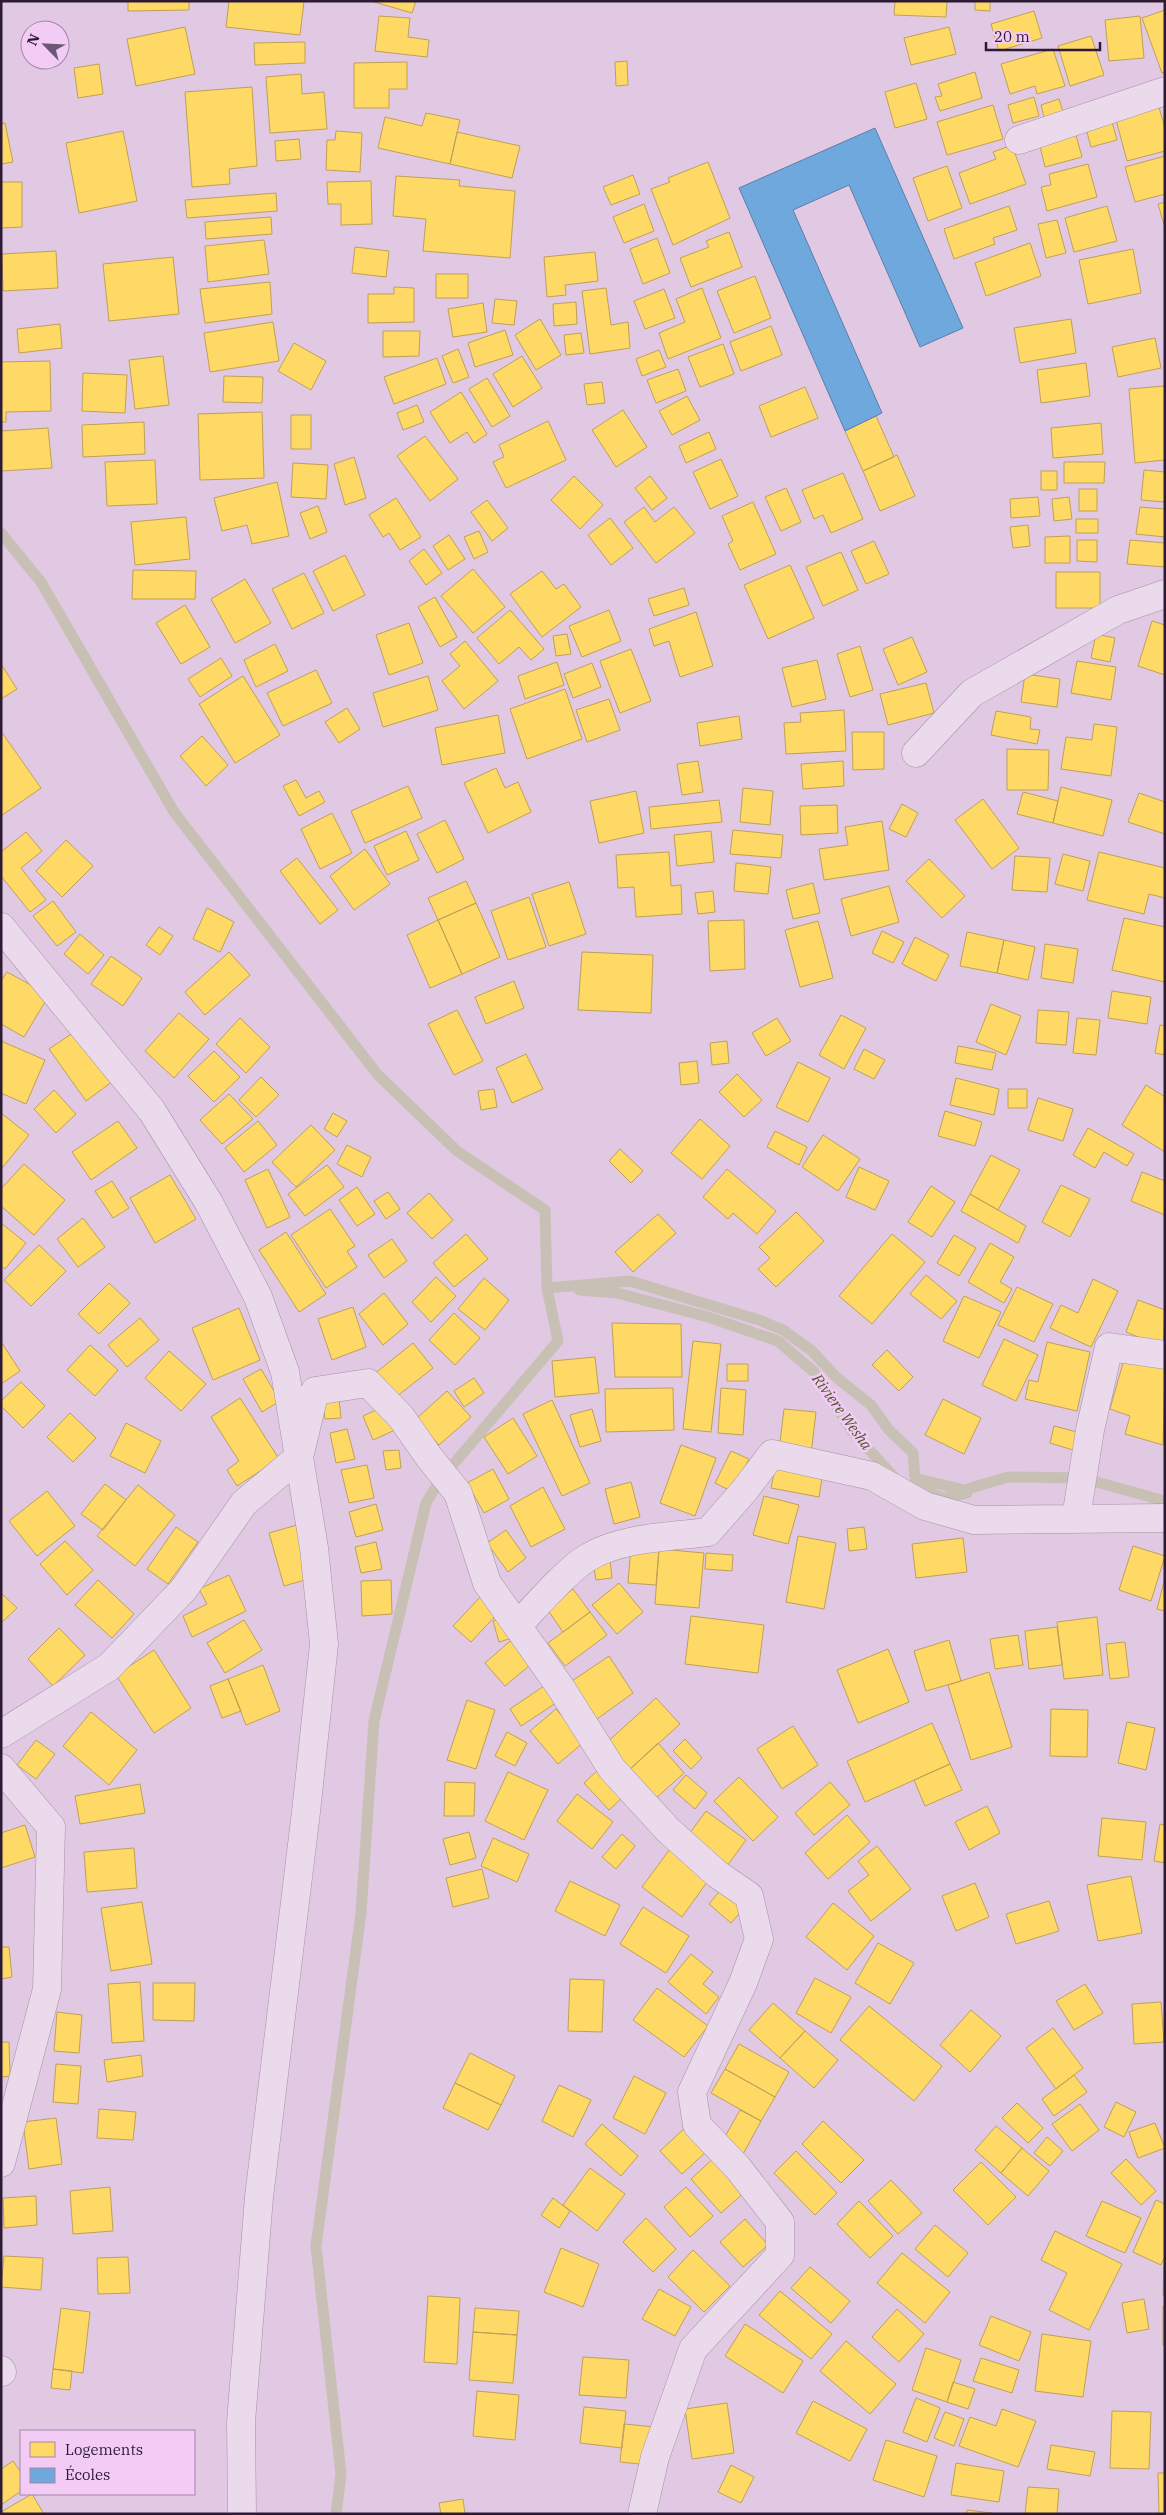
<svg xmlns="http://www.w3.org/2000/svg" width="1166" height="2515" viewBox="0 0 1166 2515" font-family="'IBM Plex Serif',serif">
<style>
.homes{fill:#ffd966;stroke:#c0a057}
.schools{fill:#6fa8dc;stroke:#5b7eaa}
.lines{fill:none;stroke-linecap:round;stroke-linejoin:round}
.stream{stroke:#c9c0b5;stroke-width:11}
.street-casing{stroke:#a492a7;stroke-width:29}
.street{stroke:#eadaeb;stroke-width:28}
.labels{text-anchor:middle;stroke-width:5;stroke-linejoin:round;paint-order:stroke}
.water-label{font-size:15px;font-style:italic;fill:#4e552a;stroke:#f3ccf6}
</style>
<rect width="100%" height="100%" fill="#e1c8e3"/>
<path class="homes" d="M128 1H189V10L128 11Z
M229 1H304L300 35 226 27Z
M371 1H416L412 13Z
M895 1H947L946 17 894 15Z
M975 1H990V11L975 10Z
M1165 10V72L1162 73 1142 18Z
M1034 11 1042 38 999 51 991 24Z
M379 16 410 18 408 37 429 40 427 57 375 51Z
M1140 16 1144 58 1109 61 1105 20Z
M185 27 195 74 136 86 127 39Z
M949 27 956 54 911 65 904 38Z
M1091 36 1104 75 1070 86 1058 46Z
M305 42V63L255 65 254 43Z
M1053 49 1065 86 1037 94 1035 86 1010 94 1001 64Z
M627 61 628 85 616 86 615 62Z
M407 62V89H389V108H354V63Z
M99 64 103 94 78 98 74 68Z
M975 72 982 98 940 111 935 97 942 96 938 84Z
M301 74 302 94 324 92 327 129 270 133 266 77Z
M916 83 927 119 895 128 885 92Z
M252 87 257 166 229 169 230 184 192 187 185 92Z
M1034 97 1039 116 1013 123 1008 105Z
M1059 99 1064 115 1045 121 1041 105Z
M1158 104 1165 128V151L1127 161 1115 116Z
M993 105 1003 139 947 155 937 122Z
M426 113 460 120 450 164 378 148 385 117 422 126Z
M1111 118 1117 140 1091 147 1085 125Z
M5 123 13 162 1 164V124Z
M123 131 137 201 79 213 66 143Z
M336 131 362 133 360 172 326 170 327 140H335Z
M457 132 520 146 512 178 450 164Z
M1075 132 1082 157 1045 167 1039 142Z
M299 139 301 159 276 161 275 141Z
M1012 145 1026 184 970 204 959 173 996 159 993 152Z
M1165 156V194L1135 202 1125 167Z
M708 162 730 218 673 245 651 189 670 182 668 178Z
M1088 164 1097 197 1047 211 1041 187 1051 185 1049 174Z
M947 166 962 208 928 221 913 178Z
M633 175 640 194 611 205 603 187Z
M396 176 460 180 459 186 515 191 510 258 423 251 426 219 393 216Z
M371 181 372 224 341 225V204H328L327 182Z
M1 182H22V227L1 228Z
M276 193 277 211 187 218 185 200Z
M1165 202V228L1158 204Z
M644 204 654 231 624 243 613 217Z
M1009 206 1017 230 993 238 995 244 954 259 944 229Z
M1107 206 1117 241 1074 252 1065 218Z
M271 217 272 234 206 239 205 222Z
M1057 220 1066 253 1046 258 1038 224Z
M729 232 742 267 691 287 680 258 709 247 706 241Z
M657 238 670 273 643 284 630 249Z
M264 240 269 274 208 282 205 246Z
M1030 243 1041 276 986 296 975 263Z
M355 247 389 251 386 277 352 273Z
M1133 249 1141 293 1088 304 1079 260Z
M56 251 58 288 3 291 2 254Z
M595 252 598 281 565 285 566 295 547 297 544 257Z
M173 257 179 314 109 321 103 264Z
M436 274H468V298H436Z
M755 276 771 318 734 333 717 291Z
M270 282 272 314 205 323 200 289Z
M394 287 414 288V322L368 323V294H394Z
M606 288 611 325 628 322 630 348 590 354 582 291Z
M702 288 721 338 668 359 659 333 685 322 676 299Z
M664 289 675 318 645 329 634 301Z
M495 299 517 301 514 325 492 323Z
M576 302 577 324 554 326 553 304Z
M483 303 487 332 453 337 448 309Z
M540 319 561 355 536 370 515 335Z
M1071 319 1076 353 1020 363 1014 328Z
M273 322 279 361 210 372 204 333Z
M60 324 62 348 19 353 17 329Z
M771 326 782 355 741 371 730 342Z
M505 330 513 355 475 367 468 343Z
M383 331H420L419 356 383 357Z
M581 333 584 353 566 355 564 335Z
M1155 338 1161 368 1118 377 1112 347Z
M294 343 326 361 311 390 278 371Z
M723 344 734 374 700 387 688 357Z
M458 349 469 377 453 383 442 356Z
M659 350 666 367 642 376 636 359Z
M163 356 169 405 135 409 129 360Z
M522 356 542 388 513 407 493 374Z
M437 358 446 384 394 404 384 377Z
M50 361 51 411 6 412V422H1V362Z
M1086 363 1090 396 1041 403 1037 370Z
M678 369 686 391 656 403 647 380Z
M83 373 127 375 125 413 82 411Z
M224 376 263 377 262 403 223 402Z
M487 378 510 416 492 427 469 389Z
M602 382 605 403 587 405 584 384Z
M1165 386V460L1135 463 1129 389Z
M805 387 818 418 771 437 759 406Z
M461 392 487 434 474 443 467 432 450 443 430 412Z
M687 396 700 420 672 435 659 411Z
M417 405 424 422 403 430 397 413Z
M623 410 647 447 616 467 592 430Z
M262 412 264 478 200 480 198 414Z
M291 415H311V449H291Z
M876 416 894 457 863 471 845 431Z
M548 421 566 460 506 488 493 462 504 457 499 445Z
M144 422 145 454 83 457 82 425Z
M1101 423 1103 454 1053 458 1051 428Z
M48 428 52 468 1 471V431Z
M709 432 716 449 686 463 679 446Z
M425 436 458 479 430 501 397 456Z
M897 455 915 496 880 511 863 471Z
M354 457 366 498 345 505 334 464Z
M721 459 738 496 710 509 693 472Z
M155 460 157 504 107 506 105 462Z
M1064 462H1105L1104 483H1064Z
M293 463 328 465 326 499 291 497Z
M1144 470 1165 472V502L1141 500Z
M1041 471H1057V490H1041Z
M843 473 863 519 831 533 823 515 814 519 802 490Z
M574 476 603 505 580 529 551 500Z
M650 476 667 498 652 510 635 488Z
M277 482 289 536 252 544 247 525 222 531 214 498Z
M786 488 801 522 781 531 765 497Z
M1079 489H1097V511H1079Z
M1038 497 1040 516 1011 518 1010 499Z
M1069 497 1072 519 1054 521 1052 499Z
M396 498 421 537 400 550 389 533 383 537 369 515Z
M487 500 508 528 492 541 471 512Z
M753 502 776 554 740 570 728 544 733 541 722 516Z
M318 506 327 532 310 539 300 513Z
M644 507 655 522 674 507 695 533 656 563 624 522Z
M1140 507 1165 509V537L1136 534Z
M186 517 190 559 135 565 131 522Z
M610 518 633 548 611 565 588 535Z
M1076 519H1098V533H1076Z
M1028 525 1030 546 1013 548 1010 527Z
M479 531 488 552 474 559 464 537Z
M449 535 465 559 448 570 433 546Z
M1070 536V563H1045V537Z
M1077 540H1097V562L1077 561Z
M1130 540 1165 543V567L1127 564Z
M874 541 889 574 866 584 851 551Z
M424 549 442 573 426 585 409 561Z
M841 552 858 590 823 606 806 567Z
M345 555 365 595 333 611 313 571Z
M790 565 814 618 768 639 744 585Z
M473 569 505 607 473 633 441 596Z
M133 570 196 571 195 599H132Z
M542 571 556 589 564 584 581 607 542 637 510 594Z
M1056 572H1100V608H1056Z
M304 573 324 613 292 629 272 589Z
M245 579 271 623 235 643 211 599Z
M684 588 689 605 654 616 648 599Z
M435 597 457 637 440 647 418 607Z
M185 605 210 647 181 664 156 623Z
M510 610 544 649 531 660 519 647 499 664 477 638Z
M609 610 621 641 582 657 569 626Z
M696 612 713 666 680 677 669 641 654 646 649 629Z
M1152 621 1165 625V675L1138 666Z
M409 623 423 663 389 675 376 635Z
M567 634 571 654 556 656 553 636Z
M1096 634 1115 638 1110 662 1091 658Z
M912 637 927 672 898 685 883 649Z
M465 641 498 681 464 709 442 681 460 666 450 654Z
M275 644 288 671 256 687 244 660Z
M860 646 873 690 850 697 837 654Z
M631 649 651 701 620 713 600 661Z
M221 658 232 676 200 697 188 679Z
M817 660 826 699 792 707 782 668Z
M1077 661 1116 667 1111 700 1071 693Z
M557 662 564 685 525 699 518 676Z
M592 663 601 687 573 698 564 674Z
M1 664 17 689 1 699Z
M316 670 332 703 283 726 267 693Z
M1025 674 1060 679 1057 707 1021 702Z
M243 676 280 735 235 763 199 704Z
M428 676 438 710 383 727 373 693Z
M926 683 934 713 888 725 880 694Z
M565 689 582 739 527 759 510 709Z
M609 699 620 730 587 742 576 710Z
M347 708 360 729 339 743 325 722Z
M844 710 846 751 786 754 784 723 801 722 800 713Z
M996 711 1031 717 1030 729 1040 730 1037 744 991 735Z
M498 715 505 753 442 765 435 728Z
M739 716 742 739 700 746 697 723Z
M1094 724 1117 727 1111 776 1061 769 1066 737 1092 740Z
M852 732H884V769L853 770Z
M3 734 41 788 1 816V736Z
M202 736 228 765 206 786 180 756Z
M1007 749 1049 750 1048 790H1007Z
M698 761 703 792 682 795 677 764Z
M843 761 844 786 803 789 801 764Z
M496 768 505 788 518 782 531 812 488 833 464 783Z
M296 780 306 798 319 791 325 802 299 816 283 786Z
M408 786 422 818 365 843 351 811Z
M1061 787 1112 800 1103 836 1053 823Z
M743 788 773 791 770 825 740 822Z
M636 791 644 833 599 843 590 801Z
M1023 792 1058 801 1053 823 1017 814Z
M1139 793 1165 802V834L1128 822Z
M983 799 1019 848 992 869 955 820Z
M719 800 722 822 651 829 649 807Z
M902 804 918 813 906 837 889 829Z
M837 805 838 833 801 835 800 806Z
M332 813 352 853 320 869 301 829Z
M445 820 464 859 437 873 417 834Z
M882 821 889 870 824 880 819 849 848 845 845 827Z
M733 830 783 835 781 858 730 854Z
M406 831 419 860 387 875 374 846Z
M711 831 714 862 677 866 674 835Z
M26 832 42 851 21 868 46 900 30 912 1 876V852Z
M66 840 93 866 62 897 36 871Z
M365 849 390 884 354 910 330 876Z
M669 852 671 886 681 885 682 914 636 917 634 887 618 888 616 855Z
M1099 852 1165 868V898L1149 894 1144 914 1087 900Z
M1063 854 1090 861 1083 891 1055 884Z
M1015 856 1050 858 1047 892 1012 890Z
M297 858 338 910 320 924 280 871Z
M929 859 965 896 942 918 906 881Z
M736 863 771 867 768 894 734 891Z
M466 881 476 903 438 920 428 898Z
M569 882 586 934 549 946 532 894Z
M813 883 820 913 793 919 786 890Z
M889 886 899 922 851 936 841 899Z
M713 891 715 912 698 914 695 893Z
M529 897 546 947 508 960 491 911Z
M53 901 76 932 57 946 33 916Z
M476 903 500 957 462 974 438 920Z
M207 908 234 922 220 952 193 939Z
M1124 918 1165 927V982L1112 970Z
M438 920 462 974 430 988 407 935Z
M744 920 745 969 710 971 708 921Z
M818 921 833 978 800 987 785 930Z
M159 927 173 936 160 955 146 945Z
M882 931 904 942 893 963 872 953Z
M967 932 1004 940 997 973 960 966Z
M80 934 104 955 88 974 64 954Z
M915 937 949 955 936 981 902 964Z
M1004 940 1035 947 1028 980 997 973Z
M1045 944 1078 949 1073 983 1041 978Z
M229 952 250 975 205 1015 185 992Z
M582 952 653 955 651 1013 578 1010Z
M111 956 142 978 123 1006 91 984Z
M7 972 49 995 24 1037 1 1024V981Z
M514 981 524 1008 486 1024 475 997Z
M1112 991 1151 997 1147 1024 1108 1018Z
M991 1004 1021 1016 1006 1055 976 1042Z
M457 1010 483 1061 454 1075 428 1024Z
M1038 1010 1069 1012 1066 1045 1036 1043Z
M179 1013 209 1039 174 1078 145 1051Z
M841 1015 866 1028 844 1069 819 1055Z
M240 1018 270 1047 246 1073 216 1044Z
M777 1018 791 1041 766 1056 752 1033Z
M1077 1018 1100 1020 1096 1055 1073 1053Z
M1160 1025 1165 1026V1055L1155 1053Z
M77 1030 113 1081 86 1101 49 1049Z
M1 1041 45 1060 26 1104 1 1093Z
M727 1041 729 1063 712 1065 710 1043Z
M958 1046 996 1053 992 1070 955 1063Z
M864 1049 885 1060 874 1079 854 1069Z
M214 1051 240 1077 214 1102 188 1076Z
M526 1054 543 1089 512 1103 496 1068Z
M697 1061 699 1083 681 1085 679 1063Z
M798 1062 830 1078 808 1122 776 1107Z
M737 1074 762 1100 744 1117 719 1092Z
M261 1077 279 1095 256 1117 239 1100Z
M956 1078 999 1089 994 1115 950 1105Z
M1146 1085 1165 1097V1152L1122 1125Z
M494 1089 497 1107 481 1110 478 1091Z
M1008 1089H1027V1108H1008Z
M54 1090 76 1114 56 1133 34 1109Z
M229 1094 253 1119 222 1144 200 1120Z
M1038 1098 1073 1109 1063 1141 1028 1130Z
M945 1111 982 1122 975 1146 938 1136Z
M1 1113 29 1135 2 1168 1 1167Z
M333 1113 347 1121 337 1137 324 1129Z
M700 1119 730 1146 702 1179 671 1153Z
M118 1121 137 1148 91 1180 72 1152Z
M258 1121 277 1145 244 1172 225 1148Z
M311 1125 335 1150 296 1187 272 1162Z
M1088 1128 1134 1154 1127 1166 1104 1152 1095 1168 1073 1155Z
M775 1131 807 1147 799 1165 767 1147Z
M823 1135 860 1159 838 1191 802 1167Z
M347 1145 371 1157 362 1177 337 1164Z
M620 1149 643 1171 631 1183 609 1161Z
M991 1155 1020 1170 998 1210 970 1194Z
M24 1164 65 1200 34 1235 1 1206V1189Z
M327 1165 344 1187 305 1216 288 1194Z
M859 1167 889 1181 875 1210 846 1197Z
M268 1169 290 1217 267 1228 245 1180Z
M727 1169 776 1211 757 1234 733 1213 728 1219 703 1197Z
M1142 1172 1165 1181V1215L1131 1201Z
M170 1175 196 1219 155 1243 130 1198Z
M112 1181 129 1208 113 1218 95 1191Z
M1061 1185 1090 1199 1070 1237 1042 1222Z
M931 1186 955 1202 932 1237 908 1222Z
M357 1187 375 1214 357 1226 339 1200Z
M388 1192 400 1209 386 1219 374 1201Z
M429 1193 453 1220 432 1239 407 1213Z
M970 1194 1026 1226 1018 1243 961 1211Z
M330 1209 355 1246 347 1251 357 1267 326 1288 291 1235Z
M796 1212 824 1241 776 1287 758 1269 770 1258 759 1247Z
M658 1214 676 1233 633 1272 615 1252Z
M83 1218 105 1247 78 1267 57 1239Z
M1 1223 26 1243 5 1269 1 1266Z
M286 1232 326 1294 299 1312 259 1250Z
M466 1234 488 1259 454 1287 433 1263Z
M892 1234 925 1262 872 1324 839 1296Z
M954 1235 976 1248 959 1276 937 1263Z
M392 1239 407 1261 384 1278 368 1255Z
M990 1243 1014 1257 1000 1282 1012 1289 1004 1303 968 1282Z
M39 1245 66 1271 31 1306 4 1280Z
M926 1275 957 1301 941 1319 910 1294Z
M436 1277 456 1296 431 1322 412 1302Z
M484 1278 509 1300 485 1330 458 1309Z
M1093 1279 1118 1291 1091 1347 1050 1328 1061 1305 1078 1313Z
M109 1283 130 1303 99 1334 78 1314Z
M1017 1287 1053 1304 1034 1342 998 1325Z
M384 1293 408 1324 383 1345 359 1314Z
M964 1296 1001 1312 979 1358 943 1341Z
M1138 1300 1165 1310 1163 1347 1126 1332Z
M353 1307 366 1347 332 1360 318 1319Z
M239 1308 260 1360 213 1380 192 1328Z
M454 1313 480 1338 455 1365 429 1340Z
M140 1318 159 1340 127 1367 108 1345Z
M612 1323 681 1324 682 1377H615Z
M1004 1339 1038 1355 1016 1401 982 1385Z
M693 1341 721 1344 711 1432 683 1429Z
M1047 1342 1090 1352 1077 1411 1025 1399 1029 1380 1038 1382Z
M2 1343 20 1371 1 1384V1344Z
M413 1343 433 1368 392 1400 373 1375Z
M90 1345 118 1370 95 1396 67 1370Z
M887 1350 913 1377 899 1391 872 1365Z
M169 1351 206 1384 181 1411 145 1378Z
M1125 1356 1165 1368 1163 1445 1125 1434 1130 1416 1110 1409Z
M595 1357 599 1393 555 1397 552 1361Z
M727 1364H748V1381H727Z
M261 1369 280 1401 262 1412 243 1379Z
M474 1378 484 1393 464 1407 454 1391Z
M21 1382 45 1406 23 1428 1 1406V1401Z
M673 1388 674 1430 606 1432 605 1389Z
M721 1388 746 1390 743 1435 718 1433Z
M447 1391 471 1417 439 1445 416 1419Z
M240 1398 279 1459 237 1486 227 1470 239 1461 211 1417Z
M339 1399 341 1418 325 1419 323 1402Z
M943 1399 981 1418 964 1454 925 1435Z
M552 1400 590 1483 562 1496 523 1414Z
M385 1406 395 1430 373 1440 363 1416Z
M592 1409 601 1441 580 1447 570 1415Z
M784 1409 816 1412 811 1454 779 1451Z
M70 1413 96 1438 73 1462 47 1437Z
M513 1418 537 1456 508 1474 484 1437Z
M126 1423 161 1441 145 1473 110 1456Z
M1054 1426 1077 1432 1073 1450 1050 1443Z
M347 1429 355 1459 336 1463 330 1433Z
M681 1445 716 1458 695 1516 660 1503Z
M399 1450 401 1468 386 1470 383 1451Z
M731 1451 749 1459 733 1492 715 1483Z
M776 1463 823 1472 819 1497 771 1488Z
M367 1465 374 1498 349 1503 341 1470Z
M493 1469 509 1499 484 1513 467 1483Z
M631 1482 640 1517 614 1524 605 1489Z
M105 1484 126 1500 103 1530 81 1514Z
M138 1485 175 1515 135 1566 97 1536Z
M543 1487 565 1529 531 1547 510 1506Z
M47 1491 75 1526 37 1556 9 1521Z
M764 1496 799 1505 788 1544 753 1535Z
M376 1504 383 1530 356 1537 349 1512Z
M297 1525 312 1578 284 1586 269 1533Z
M176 1527 198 1542 168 1584 147 1569Z
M864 1527 867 1549 849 1551 847 1529Z
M506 1530 526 1558 508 1572 487 1543Z
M798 1536 836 1543 824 1609 786 1602Z
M963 1538 967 1572 916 1578 912 1544Z
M65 1541 93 1570 67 1595 40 1564Z
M376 1542 382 1569 361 1573 355 1547Z
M631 1546 659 1549 656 1585 628 1583Z
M1133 1546 1165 1556 1151 1601 1119 1590Z
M659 1549 704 1553 699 1608 655 1604Z
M706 1553 733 1555 732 1571 705 1569Z
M610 1560 612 1578 596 1580 593 1562Z
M229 1575 246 1611 192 1637 183 1616 207 1604 199 1589Z
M1165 1578V1611L1157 1609Z
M98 1580 134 1614 112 1638 75 1605Z
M391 1580 392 1614 362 1616 361 1581Z
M619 1583 643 1612 617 1634 592 1605Z
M573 1589 590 1612 563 1632 547 1609Z
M1 1593 17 1608 1 1623Z
M482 1595 499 1612 471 1642 453 1626Z
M590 1612 607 1635 565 1666 548 1643Z
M691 1616 764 1625 758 1673 685 1664Z
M506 1617 512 1638 499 1642 493 1621Z
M1097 1617 1103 1675 1064 1679 1057 1622Z
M244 1620 262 1650 225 1673 207 1643Z
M1057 1627 1062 1665 1029 1669 1025 1631Z
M59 1628 85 1655 53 1686 28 1659Z
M1018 1635 1023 1665 995 1669 990 1639Z
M516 1636 536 1660 505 1686 485 1663Z
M949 1640 961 1681 926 1691 914 1651Z
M1125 1642 1129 1677 1110 1679 1106 1644Z
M888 1649 909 1702 858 1723 837 1670Z
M154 1650 191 1708 154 1733 116 1675Z
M609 1656 633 1693 597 1719 572 1681Z
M263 1665 280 1711 246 1725 228 1679Z
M989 1672 1012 1747 971 1760 948 1685Z
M228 1679 241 1711 222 1718 210 1686Z
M547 1684 559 1701 521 1726 510 1709Z
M656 1698 680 1724 628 1771 604 1745Z
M467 1700 495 1710 476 1769 447 1760Z
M556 1709 584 1742 558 1764 530 1731Z
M1051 1709 1088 1710 1087 1757 1050 1756Z
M91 1712 137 1750 109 1785 63 1746Z
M1127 1722 1155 1728 1146 1770 1118 1763Z
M932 1723 950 1764 865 1802 847 1761Z
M793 1726 818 1765 782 1789 757 1749Z
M507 1732 527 1743 515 1766 495 1756Z
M685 1739 702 1758 691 1769 673 1751Z
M36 1740 55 1754 36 1779 17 1765Z
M658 1743 684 1773 654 1800 628 1771Z
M950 1764 962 1790 925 1806 914 1780Z
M598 1770 623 1797 609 1810 584 1783Z
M508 1772 548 1790 524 1840 485 1821Z
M686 1775 707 1793 695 1809 673 1790Z
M739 1777 778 1817 753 1841 714 1801Z
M445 1782 475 1783 474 1816H444Z
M830 1782 850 1805 814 1835 795 1813Z
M140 1784 145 1813 80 1824 75 1796Z
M577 1794 613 1822 592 1849 557 1821Z
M987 1806 1000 1833 969 1850 955 1822Z
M706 1811 746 1840 727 1866 687 1837Z
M847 1815 870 1842 828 1879 805 1853Z
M1102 1818 1146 1822 1142 1860 1098 1856Z
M1160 1824 1165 1825V1863L1154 1861Z
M25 1825 35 1857 1 1868V1833Z
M469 1832 476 1858 450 1865 443 1839Z
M622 1834 635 1846 616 1869 602 1857Z
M493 1838 529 1854 517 1882 481 1866Z
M877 1846 911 1889 871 1921 848 1891 869 1875 858 1861Z
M134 1848 137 1888 87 1892 84 1852Z
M670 1849 710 1878 682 1917 642 1887Z
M482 1869 489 1898 453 1907 446 1878Z
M1131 1876 1142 1933 1098 1941 1087 1885Z
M570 1881 620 1905 605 1936 555 1911Z
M975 1883 989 1917 956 1931 942 1896Z
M723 1887 745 1907 731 1923 709 1904Z
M1049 1901 1059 1931 1016 1944 1006 1914Z
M142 1902 152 1964 111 1971 101 1908Z
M833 1903 874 1936 847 1970 806 1937Z
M643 1907 689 1936 666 1973 620 1944Z
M878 1943 914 1963 890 2004 855 1983Z
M1 1947H9L12 1977 1 1979Z
M691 1954 713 1972 703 1984 719 1997 706 2014 668 1982Z
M815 1978 851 1997 831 2033 796 2013Z
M570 1979 604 1980 602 2032 568 2031Z
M140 1982 144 2041 112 2043 108 1984Z
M153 1983H195L194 2021 153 2020Z
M1085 1984 1103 2013 1074 2030 1056 2001Z
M657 1988 708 2026 684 2057 633 2020Z
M1161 2002 1164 2042 1134 2044 1132 2004Z
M773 2003 805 2031 780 2058 749 2030Z
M869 2006 942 2066 914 2101 840 2040Z
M971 2010 1001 2036 970 2072 940 2045Z
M57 2012 82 2015 79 2053 54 2051Z
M1053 2028 1083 2068 1056 2089 1026 2048Z
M805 2031 838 2060 814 2088 780 2058Z
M1 2042H9L10 2076 1 2077Z
M739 2044 789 2072 775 2097 725 2069Z
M470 2053 515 2076 501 2105 455 2083Z
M141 2055 143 2076 107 2082 104 2060Z
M56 2064 81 2066 78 2104 53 2102Z
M725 2069 775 2097 761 2121 711 2093Z
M1074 2075 1087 2092 1054 2116 1042 2099Z
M634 2076 666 2093 645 2134 613 2118Z
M455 2083 501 2105 488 2130 443 2108Z
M559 2085 591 2100 573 2137 542 2121Z
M1116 2102 1136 2112 1124 2137 1104 2127Z
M1017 2103 1043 2128 1028 2143 1002 2118Z
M1080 2104 1099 2130 1072 2151 1052 2124Z
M99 2109 136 2112 133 2140 97 2138Z
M740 2110 761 2121 743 2154 722 2142Z
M56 2118 62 2164 29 2169 23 2122Z
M823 2121 864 2160 841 2183 802 2144Z
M1155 2123 1165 2148 1138 2158 1129 2132Z
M602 2124 638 2156 621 2176 585 2144Z
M996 2126 1022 2148 1001 2173 975 2150Z
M686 2127 707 2151 682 2174 660 2151Z
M1047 2137 1063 2151 1050 2166 1034 2153Z
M1022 2148 1049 2171 1028 2196 1001 2173Z
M796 2151 837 2193 815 2215 774 2173Z
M716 2156 746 2191 721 2213 691 2179Z
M1126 2159 1156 2191 1141 2205 1111 2173Z
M981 2162 1016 2197 988 2225 953 2190Z
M590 2168 625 2194 597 2231 563 2205Z
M891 2180 922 2213 898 2234 868 2201Z
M110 2187 113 2231 73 2234 70 2191Z
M686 2187 713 2216 690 2237 664 2207Z
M36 2196 37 2225 4 2228 3 2198Z
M553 2198 570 2211 559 2228 541 2215Z
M1156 2200 1165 2204V2256L1161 2265 1133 2252Z
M859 2201 893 2236 870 2258 837 2224Z
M1102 2201 1141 2218 1125 2253 1086 2236Z
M646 2218 676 2249 653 2272 623 2242Z
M745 2219 768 2245 743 2267 720 2242Z
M935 2225 968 2253 948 2277 915 2249Z
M1055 2231 1122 2264 1089 2330 1049 2310 1067 2273 1041 2260Z
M561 2248 599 2264 583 2307 544 2292Z
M693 2250 730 2286 704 2312 668 2277Z
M902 2253 950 2292 925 2323 877 2283Z
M4 2256 43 2258 41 2290 1 2287Z
M128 2257 130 2293 98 2294 97 2258Z
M810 2267 850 2301 831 2323 791 2288Z
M1164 2267H1165V2295H1163Z
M659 2289 691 2307 675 2336 642 2319Z
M780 2291 832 2334 811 2359 759 2315Z
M428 2296 460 2298 457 2364 424 2362Z
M1144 2299 1149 2329 1127 2333 1122 2303Z
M1163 2306H1165V2345H1163Z
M61 2308 90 2312 83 2373 53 2369Z
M475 2308 519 2311 517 2335 473 2332Z
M897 2309 924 2334 899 2362 872 2337Z
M991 2316 1031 2332 1019 2361 979 2345Z
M745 2324 803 2361 783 2393 725 2356Z
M473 2332 517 2335 513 2383 469 2380Z
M1042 2334 1091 2341 1083 2397 1035 2391Z
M846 2341 896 2384 870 2414 820 2371Z
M926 2348 961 2360 947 2402 912 2390Z
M583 2357 629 2360 626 2398 579 2395Z
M981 2358 1019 2370 1012 2393 973 2381Z
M53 2369 72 2371 70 2390 51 2388Z
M953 2382 975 2389 968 2409 947 2402Z
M477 2391 519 2395 515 2440 473 2436Z
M916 2398 940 2408 927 2442 903 2432Z
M813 2401 867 2429 850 2461 796 2433Z
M727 2403 734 2453 692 2459 685 2409Z
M584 2407 626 2411 622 2448 580 2443Z
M1002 2409 1036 2421 1018 2467 959 2446 970 2417 996 2426Z
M1112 2411 1151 2412 1149 2469 1110 2468Z
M945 2412 964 2419 954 2446 934 2438Z
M624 2424 655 2427 650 2465 620 2462Z
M886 2440 937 2456 924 2497 873 2480Z
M1051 2445 1095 2452 1090 2476 1047 2469Z
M13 2461 21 2472V2491L1 2505V2469Z
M956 2463 1004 2471 999 2502 951 2495Z
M731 2465 754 2477 741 2503 718 2492Z
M1158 2473H1165V2514H1159Z
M1028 2487 1059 2489 1057 2514H1025Z
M32 2494 44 2514H1V2512Z
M463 2499 465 2514H441L439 2503Z
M967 2510 999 2514H967Z"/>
<path class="schools" d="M875 128 963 328 920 347 849 185 793 210 882 413 845 431 739 188Z"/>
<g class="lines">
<path class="stream" d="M1 533 41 582 174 812 378 1075 457 1151 545 1210 547 1288 558 1341 440 1480 426 1503 374 1721 361 1913 316 2246 341 2474 336 2514
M547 1288 630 1281 759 1320 783 1330 812 1351 836 1377 871 1405 889 1430 913 1453 915 1478 964 1490 1008 1477 1082 1478 1165 1501
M579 1290 617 1293 708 1317 778 1341 814 1372 852 1431 894 1477
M913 1485 943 1498 967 1493"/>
<g class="street-casing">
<path id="street" d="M1019 140 1165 91
M916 753 972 693 1118 610 1165 594
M1 927 152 1111 209 1203 258 1297 285 1372 314 1548 324 1644 306 1812 259 2197 241 2422 242 2514
M1076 1518 1090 1430 1109 1347 1165 1355
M518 1625C536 1606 566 1571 587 1558 621 1537 670 1537 708 1532L744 1491 772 1454 872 1476 925 1506 974 1520 1165 1518
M1 1734 109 1667 184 1589 244 1503 299 1457 315 1391 368 1383 401 1417 429 1457 458 1493 487 1583 561 1688 612 1769 668 1830 717 1874 749 1896 759 1939 743 1983 692 2092 697 2125 738 2168 780 2222V2255L693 2349 655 2457 642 2514
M1 1768 51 1827 47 1989 1 2163
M1 2370 2 2372"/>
</g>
<use href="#street" class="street"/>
</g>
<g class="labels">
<g class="water-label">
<text transform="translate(842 1412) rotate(54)" y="5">Riviere Wesha</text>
</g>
</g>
<rect width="1166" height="2515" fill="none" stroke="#2d1b35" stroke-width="5"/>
<rect x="20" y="2430" width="175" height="65" fill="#f3ccf6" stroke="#a485a9"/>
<rect x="30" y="2442" width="25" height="15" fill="#ffd966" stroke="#a485a9"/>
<text x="65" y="2455" font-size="15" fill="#2d1b35">Logements</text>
<rect x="30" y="2468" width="25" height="15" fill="#6fa8dc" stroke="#a485a9"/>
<text x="65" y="2480" font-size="15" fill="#2d1b35">Écoles</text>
<g transform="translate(45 45) rotate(294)"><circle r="24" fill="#f3ccf6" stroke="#a485a9"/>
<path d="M0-4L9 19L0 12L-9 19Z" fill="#6c5872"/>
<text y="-8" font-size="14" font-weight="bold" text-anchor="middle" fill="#2d1b35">N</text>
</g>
<path d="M986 42v8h114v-8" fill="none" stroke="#2d1b35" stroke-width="2.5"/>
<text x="994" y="42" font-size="15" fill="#2d1b35" stroke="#f3ccf6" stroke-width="4" paint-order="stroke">20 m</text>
</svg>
